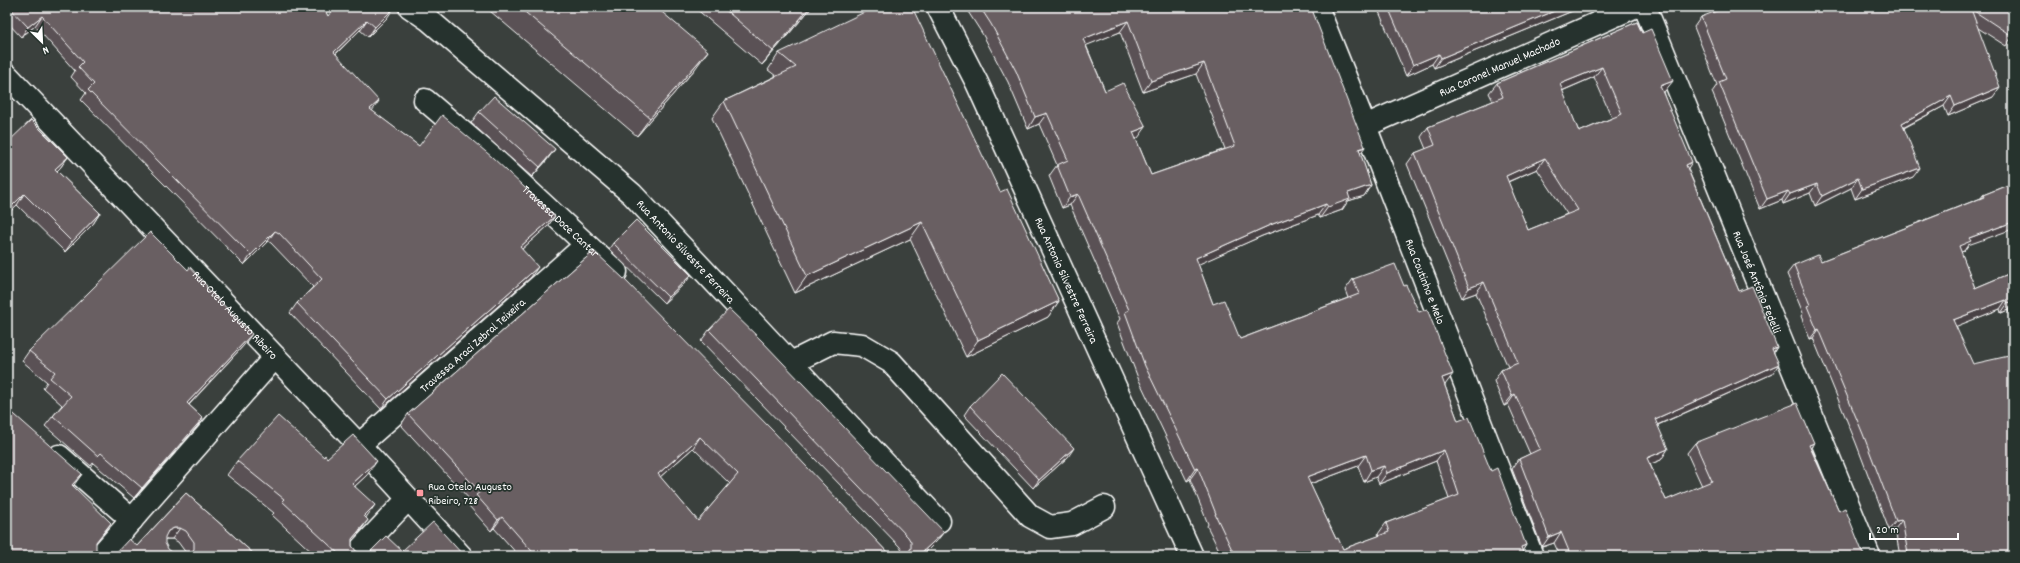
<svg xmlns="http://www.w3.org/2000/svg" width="2020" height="563" viewBox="0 0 2020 563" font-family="Dekko,sans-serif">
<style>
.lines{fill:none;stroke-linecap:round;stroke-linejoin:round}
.minor-casing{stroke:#fff;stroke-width:25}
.minor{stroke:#26332d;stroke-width:22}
.wall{fill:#5a5154;stroke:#fff;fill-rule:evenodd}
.shaded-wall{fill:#4a4245;stroke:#fff}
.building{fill:#695e62;stroke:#fff;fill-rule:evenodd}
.poi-dot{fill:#ff9aa2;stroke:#26332d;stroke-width:1.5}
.labels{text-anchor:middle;stroke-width:3.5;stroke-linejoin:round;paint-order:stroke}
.street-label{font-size:12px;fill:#fff;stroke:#26332d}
.poi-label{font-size:12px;fill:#fff;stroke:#26332d;text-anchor:start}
</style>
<rect width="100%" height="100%" fill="#3a403d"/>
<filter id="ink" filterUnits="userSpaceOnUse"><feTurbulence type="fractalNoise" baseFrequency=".025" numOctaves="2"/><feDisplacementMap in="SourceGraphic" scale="8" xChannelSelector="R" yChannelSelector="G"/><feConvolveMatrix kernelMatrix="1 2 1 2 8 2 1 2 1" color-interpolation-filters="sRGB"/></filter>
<g filter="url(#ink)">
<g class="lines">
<g class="minor-casing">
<g id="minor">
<path id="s1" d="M410 7 429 20 632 194 939 521"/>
<path id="s2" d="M938 7 977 83 1192 556"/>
<path id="s3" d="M1317 7 1365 126 1532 556"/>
<path id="s4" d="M1645 7 1869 556"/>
<path id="s5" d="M7 75 359 445 461 556"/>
<path id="s6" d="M425 100 493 158 616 272"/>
<path id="s7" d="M1365 126 1634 7"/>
<path d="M791 363 833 342 862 345 891 362 1030 516 1050 527 1072 524 1104 507"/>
<path id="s8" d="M359 445 586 245"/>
<path d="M59 456 132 520"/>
<path d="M100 556 275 357"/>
<path d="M354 556 408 499"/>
</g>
</g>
<use href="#minor" class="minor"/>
</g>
<path class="wall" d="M7 7H323L328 16 387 18 368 37 360 30 336 54 372 111 419 146 555 216 548 226 522 249 531 277 381 409 290 313 297 303 313 287 271 243 268 241 244 265 81 100 86 93 71 77 75 71 35 26 21 37 7 22Z
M493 7H656L695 69 637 136 490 11Z
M694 7H812L762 65Z
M965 7H1311L1360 153 1371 185 1364 196 1348 201 1342 210 1320 218 1318 215 1262 236 1198 264 1213 304 1240 339 1348 298 1345 290 1353 279 1404 286 1445 385V386L1458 421 1491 471 1526 545 1522 551 1524 556H1222L1207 526 1208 524 1190 479 1187 481 1138 378 1117 323 1120 319 1070 205 1062 208 1049 176 1057 165 1039 124 1028 129 1008 82 983 35ZM1120 32 1143 92 1196 74 1225 149 1151 175 1136 139 1138 138 1105 91 1086 45ZM1436 461 1449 499 1386 523 1378 534 1379 536 1343 549 1336 539 1310 484 1358 466 1364 482 1376 477 1379 484Z
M1377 7H1582L1434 68 1432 64 1406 76Z
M2013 7V35L2006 46 1978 28 1993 97 1948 116 1944 106 1904 128 1913 177 1855 199 1851 188 1815 206 1810 193 1783 204 1782 200 1760 209 1712 92 1717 85 1694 27 1701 17Z
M1637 22 1665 91 1663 92 1688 169 1739 291 1777 347 1774 352 1772 374 1658 425 1661 460 1650 464 1666 500 1702 486 1687 453 1695 443 1811 448 1839 511 1864 556H1560L1554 543 1542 547 1512 469 1519 459 1530 454 1508 404 1504 406 1494 381 1501 370 1508 367 1476 293 1462 298 1407 164 1415 153 1426 149 1421 137 1428 127 1493 101 1489 93 1497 83ZM1594 77 1612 118 1579 132 1562 91ZM1537 169 1567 214 1528 230 1508 182Z
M779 53 1000 192 1059 301 1048 317 966 357 910 239 795 293 712 118 724 101 776 76 768 70Z
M479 112 547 160 532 177 471 123Z
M7 143 68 157 60 168 57 171 100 213 93 224 65 252 17 205 7 214Z
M2013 183 1964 251 1961 252 1975 288 2013 272V324L2008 310 2001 313 2000 309 1956 326 2013 556H1900L1895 529 1889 530 1856 443 1813 338 1810 339 1801 316 1803 313 1787 274 1794 265 1821 261 1981 198 1983 195Z
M613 243 687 281 664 303 609 249Z
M594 251 889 554 893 556H519L494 528 491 531 469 506 472 502 401 425 408 414ZM693 448 730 484 698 521 660 477Z
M188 270 206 287 244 345 189 405 203 418 196 428 134 498 93 463 91 466 45 426 53 416 62 405 43 388 47 382 22 361 29 351Z
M709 330 936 542 922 556H903V553L900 547 701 341Z
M970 406 1068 457 1033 488 964 415Z
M324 457 367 475 355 486 366 518 358 534 352 541V546L356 551 361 554 402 551 464 556H316L272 515 274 513 227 475 237 461Z
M186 493 256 556H186V553L178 542 172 539H166L137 546Z"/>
<path class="shaded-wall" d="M810 7H812L762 65 773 51Z
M1564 7H1582L1434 68 1441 58Z
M394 8 387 18 368 37 375 27Z
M42 16 35 26 21 37 28 27Z
M367 20 360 30 327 62 334 52Z
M1128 21 1120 32 1075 50 1083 39Z
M708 51 695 69 637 136 650 118Z
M1439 54 1432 64 1406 76 1413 65Z
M1204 63 1196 74 1143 92 1151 81Z
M1602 67 1594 77 1552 95 1560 84Z
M1673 81 1665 91 1653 97 1660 86Z
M2000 87 1993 97 1948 116 1955 106Z
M1951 96 1944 106 1895 132 1902 123Z
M379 101 372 111 370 109Z
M1047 113 1039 124 1028 129 1035 117Z
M1146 127 1138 138 1125 144 1133 132Z
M1365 147 1357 158 1359 149Z
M555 149 547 160 532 177 540 167Z
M68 157 60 168 48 180 55 169Z
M1545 158 1537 169 1498 186 1506 176Z
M1692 162 1685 173 1686 165Z
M1920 168 1913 177 1855 199 1862 189Z
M1858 178 1851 188 1815 206 1822 196Z
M1817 184 1810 193 1783 204 1790 194Z
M1371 185 1364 196 1348 201 1342 210 1320 218 1328 207 1348 193Z
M1788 191 1782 200 1760 209 1767 199Z
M24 194 17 205 7 214 13 205Z
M1078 194 1070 205 1062 208 1070 197Z
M1326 204 1318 215 1262 236 1188 269 1196 258 1270 225Z
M100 213 93 224 65 252 72 242Z
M555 216 548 226 513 257 520 247Z
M922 222 910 239 795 293 807 276Z
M2013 222V229L1968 245 1964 251 1952 255 1959 246 1969 238Z
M275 231 268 241 244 265 251 255Z
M538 267 531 277 381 409 388 399Z
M691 275 687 281 664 303 668 297Z
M1484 282 1476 293 1462 298 1469 288Z
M2006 300 2000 309 1947 330 1953 320Z
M1059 301 1048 317 966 357 978 340Z
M2013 301V303L2008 310 2001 313 2008 303Z
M1819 329 1813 338 1810 339 1817 330Z
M252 334 244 345 180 414 187 403Z
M1777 347 1770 357 1772 349Z
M1779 364 1772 374 1648 429 1655 419Z
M1453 374 1445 385 1434 390 1442 378Z
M1515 394 1508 404 1504 406 1512 396Z
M203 418 196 428 134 498 142 488Z
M700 437 693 448 651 485 658 474Z
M1814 443 1807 453 1809 445Z
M1074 448 1068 457 1033 488 1039 480Z
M1668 449 1661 460 1640 468 1647 458Z
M1444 450 1436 461 1379 484 1387 473Z
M1366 455 1358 466 1299 488 1307 477Z
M377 461 367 475 342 498 352 484Z
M1384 466 1376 477 1364 482 1371 470Z
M1198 468 1190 479 1187 481 1195 469Z
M82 474 74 485 64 496 72 485Z
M375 505 365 519 364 516Z
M502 517 494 528 491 531 498 520Z
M368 520 358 534 342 553 352 539Z
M1902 520 1895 529 1889 530 1896 521Z
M111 523 103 534 88 553 96 542Z
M174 528H180L172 539H166L160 542 168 531Z
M944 532 936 542 922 556H918Z
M1561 532 1554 543 1542 547 1549 537Z
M1526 545 1519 556 1521 547Z"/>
<path class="building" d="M9 7H323L328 16 335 7H393L394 8 375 27 367 20 334 52 379 101 370 109 419 146 442 115 492 157 555 216 520 247 538 267 388 399 297 303 322 279 279 233 275 231 251 255 88 90 94 84 78 67 83 62 42 16 28 27Z
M519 7H656L708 51 650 118Z
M722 7H810L773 51Z
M875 7H912L1000 192 1007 189 1059 301 978 340 922 222 807 276 724 101 796 67 779 53Z
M980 7H1311L1365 147 1359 149 1371 185 1348 193 1350 199 1328 207 1326 204 1270 225 1196 258 1213 304 1224 300 1240 339 1359 294 1353 279 1395 264 1404 286 1406 285 1419 312 1427 309 1453 374 1442 378 1458 421 1469 417 1491 471 1497 468 1526 545 1521 547 1524 556H1235L1215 514H1216L1198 468 1195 469 1145 366 1125 312 1129 310 1078 194 1070 197 1057 165 1068 160 1047 113 1035 117 1016 71 991 24ZM1128 21 1151 81 1204 63 1235 146 1151 175 1133 132 1146 127 1123 83 1105 91 1083 39ZM1444 450 1459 495 1386 523 1389 532 1343 549 1338 538 1336 539 1307 477 1366 455 1371 470 1384 466 1387 473Z
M1388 7H1564L1441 58 1439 54 1413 65Z
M1727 7H2013V35L2012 36 1971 9 2000 87 1955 106 1951 96 1902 123 1920 168 1862 189 1858 178 1822 196 1817 184 1790 194 1788 191 1767 199 1719 82 1726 79 1701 17Z
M1637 22 1642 33 1651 29 1673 81 1660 86 1692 162 1686 165 1739 291 1752 286 1777 347 1772 349 1779 364 1655 419 1668 449 1647 458 1666 500 1712 481 1695 443 1797 403 1814 443 1809 445 1839 511 1845 508 1864 556H1571L1561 532 1549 537 1519 459 1540 449 1515 394 1512 396 1501 370 1518 363 1484 282 1469 288 1415 153 1435 145 1428 127 1503 97 1497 83ZM1602 67 1622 114 1579 132 1560 84ZM1545 158 1578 210 1528 230 1506 176Z
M494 96 555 149 540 167 479 112Z
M31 120 68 157 55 169 100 213 72 242 24 194 13 205 7 199V143Z
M2013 183V222L1969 238 1971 241 1959 246 1975 288 2013 272V301L2008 303 2006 300 1953 320 1973 364 2013 355V556H1909L1908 554 1902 520 1896 521 1863 434 1819 329 1817 330 1807 306 1810 305 1794 265 1818 255 1821 261 1984 197 1983 195Z
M636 220 691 275 668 297 613 243Z
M150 232 188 270 190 267 207 286 206 287 252 334 187 403 203 418 142 488 101 453 98 456 53 416 71 396 50 378 55 372 29 351Z
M594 251 623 278 773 431 889 554 893 556H536L502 517 498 520 476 495 480 492 408 414ZM700 437 738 474 698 521 658 474Z
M729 309 762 341 944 532 918 556H904L907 555 911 548V542L908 537 709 330Z
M1002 373 1074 448 1039 480 970 406Z
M7 408 82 474 72 485 111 523 96 542V549L100 555 103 556H7Z
M278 416 324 457 325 455 327 458 353 435 377 461 352 484 375 505 364 516 368 520 352 539V546L356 551 361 554H368L386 536 402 551 433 522 464 556H341L282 501 284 499 237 461Z
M186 493 256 556H187L190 554 194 549V542L186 531 180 528H174L168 531 165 537V543L168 549 177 556H113L129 539 137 546Z"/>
</g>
<rect class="poi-dot" x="416" y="489" width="8" height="8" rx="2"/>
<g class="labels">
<g class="street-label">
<text dy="4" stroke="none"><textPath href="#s7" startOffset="147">Rua Coronel Manuel Machado</textPath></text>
<text dy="4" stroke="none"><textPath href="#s6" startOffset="182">Travessa Doce Cantar</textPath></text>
<text dy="4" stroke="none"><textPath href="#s1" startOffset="369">Rua Antonio Silvestre Ferreira</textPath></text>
<text dy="4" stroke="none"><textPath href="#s2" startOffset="302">Rua Antonio Silvestre Ferreira</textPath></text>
<text dy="4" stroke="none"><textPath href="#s3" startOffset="295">Rua Coutinho e Melo</textPath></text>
<text dy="4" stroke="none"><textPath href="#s4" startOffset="297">Rua José Antônio Fedelli</textPath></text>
<text dy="4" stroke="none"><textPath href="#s5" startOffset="331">Rua Otelo Augusto Ribeiro</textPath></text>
<text dy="4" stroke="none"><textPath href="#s8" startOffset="151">Travessa Araci Zebral Teixeira</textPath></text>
</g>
<g class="poi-label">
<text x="428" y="490">Rua Otelo Augusto<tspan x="428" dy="14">Ribeiro, 728</tspan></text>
</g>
</g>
<rect width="2020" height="563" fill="none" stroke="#26332d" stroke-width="24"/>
<rect x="12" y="12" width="1996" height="539" fill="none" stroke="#fff" stroke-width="1.5" filter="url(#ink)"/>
<g transform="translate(42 42) rotate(156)" stroke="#26332d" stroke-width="3" paint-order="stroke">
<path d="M0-3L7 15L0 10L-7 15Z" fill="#ffffff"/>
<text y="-6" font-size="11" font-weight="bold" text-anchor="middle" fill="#ffffff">N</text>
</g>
<path d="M1870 533v6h88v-6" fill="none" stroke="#ffffff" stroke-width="2"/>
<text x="1876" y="533" font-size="12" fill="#ffffff" stroke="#26332d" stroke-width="3" paint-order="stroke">20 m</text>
</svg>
